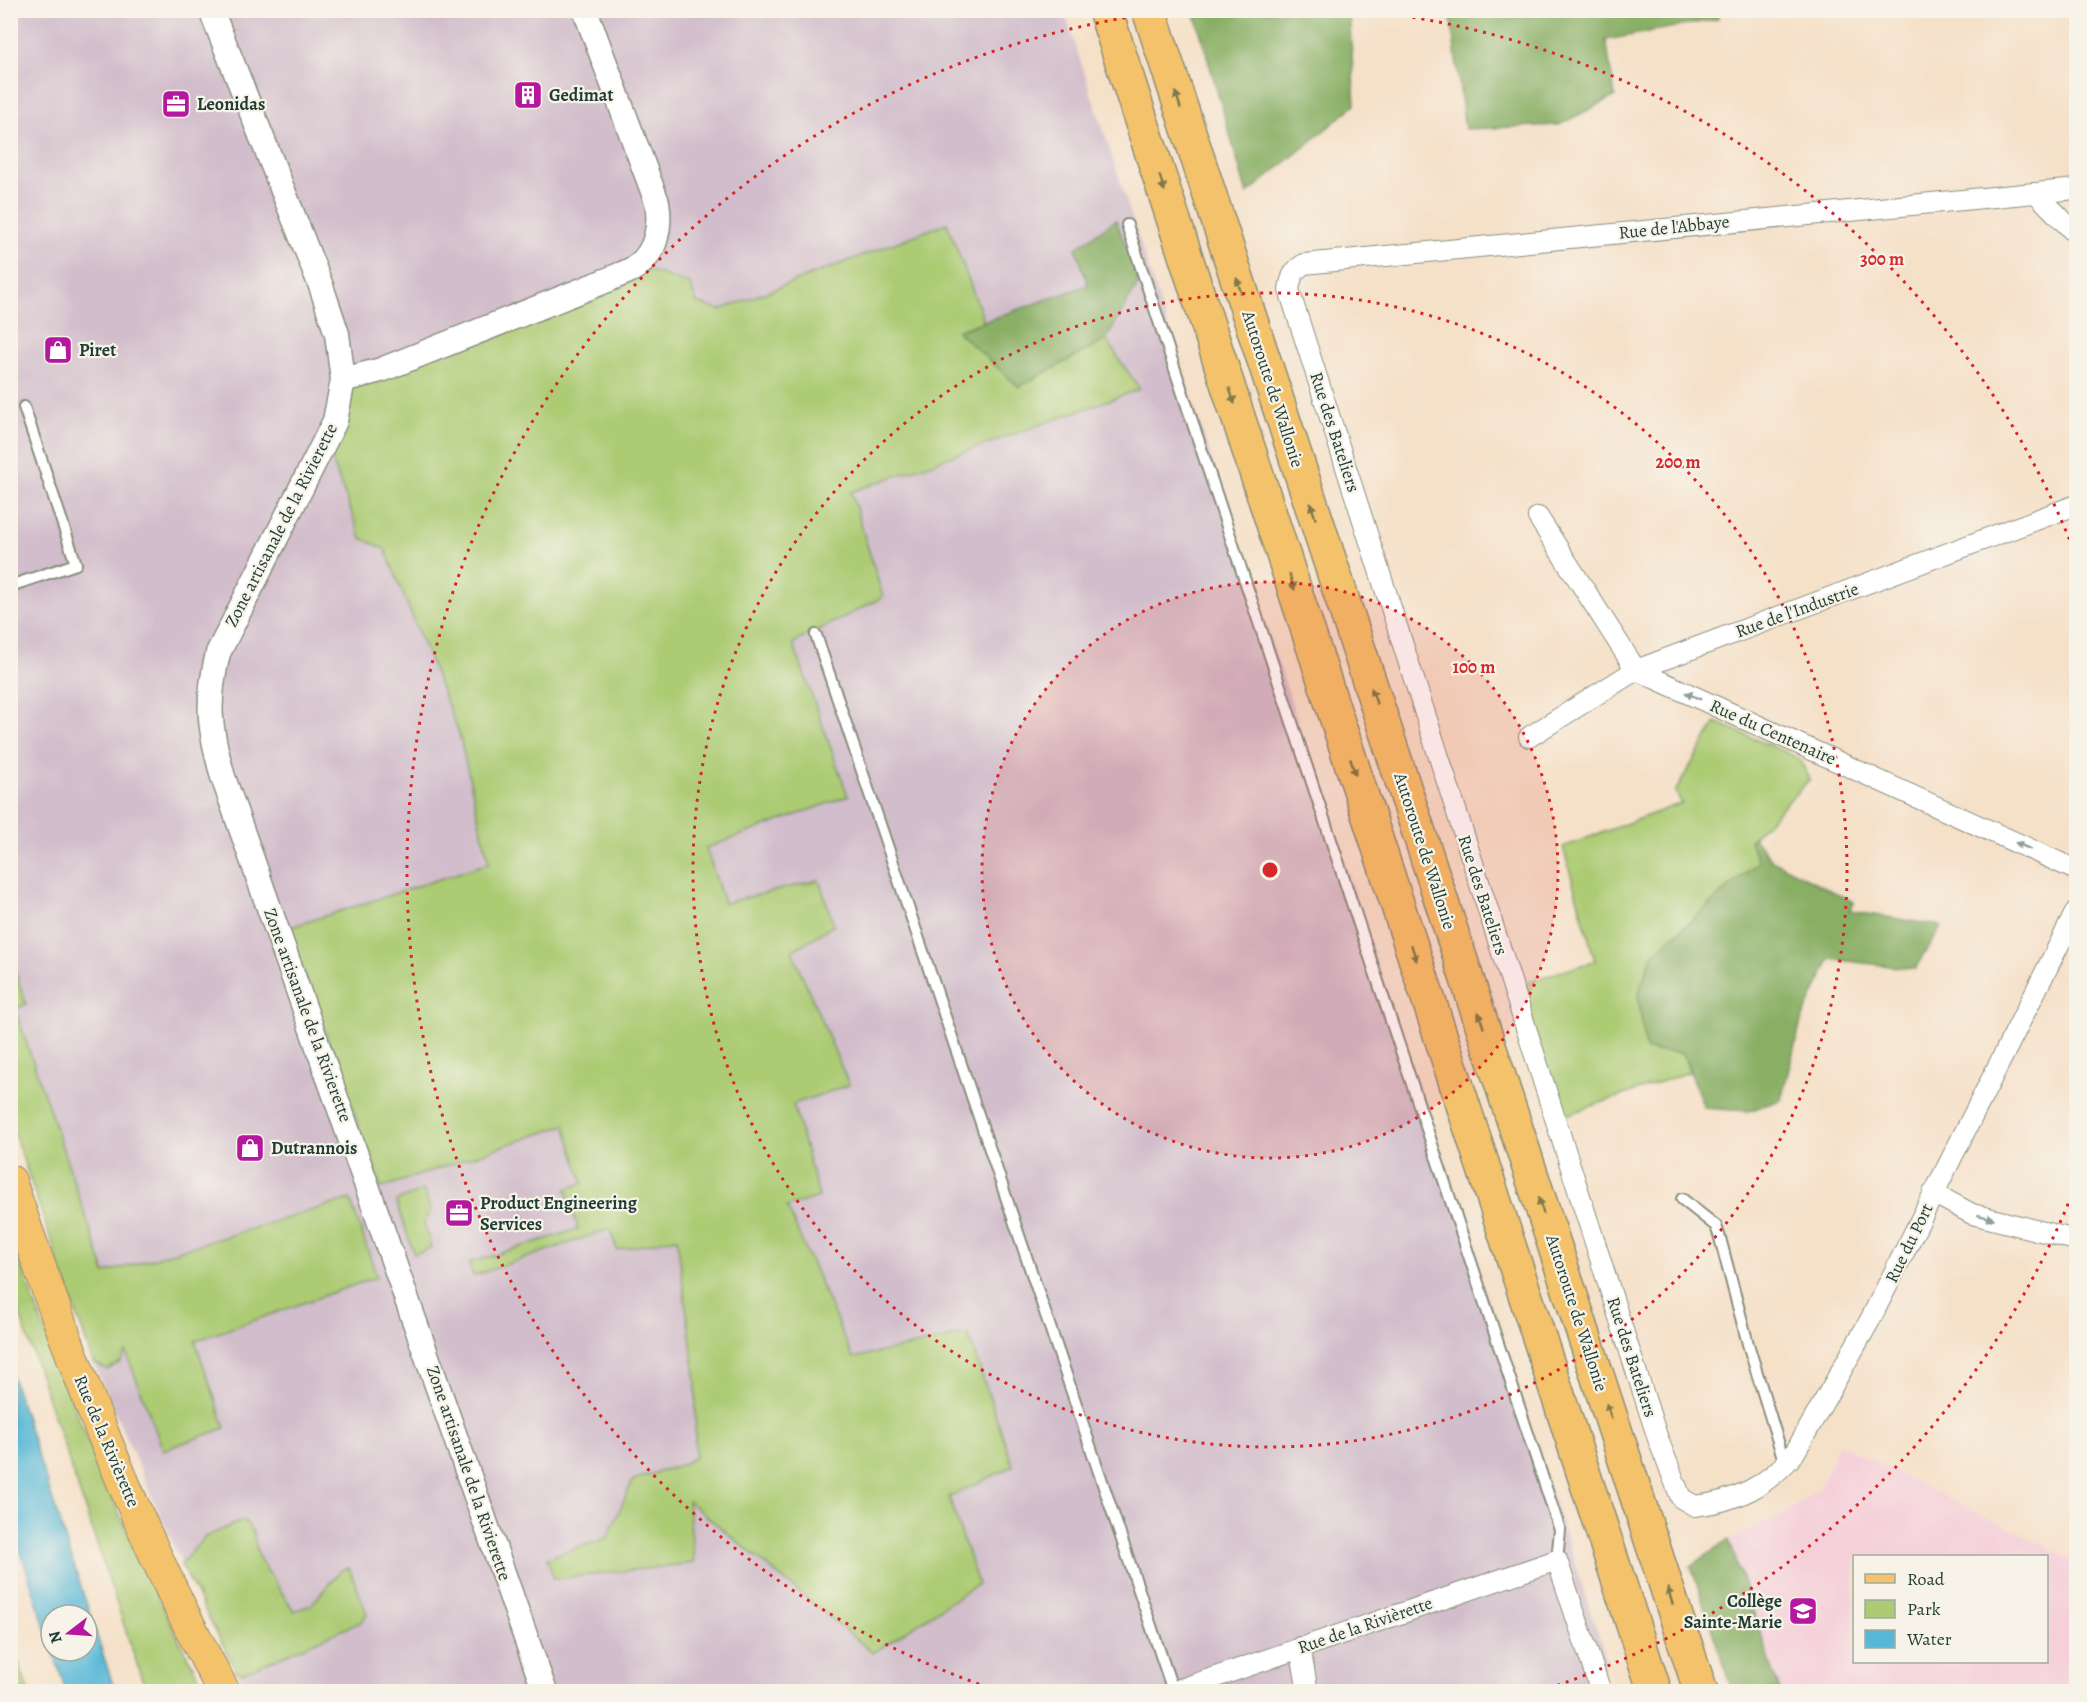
<svg xmlns="http://www.w3.org/2000/svg" width="2087" height="1702" viewBox="0 0 2087 1702" font-family="Alegreya,serif">
<style>
.built{fill:#f5cfd9;fill-rule:evenodd}
.industrial{fill:#d1bdcb}
.green{fill:#accb73;stroke:#668454;stroke-width:1.5}
.forest{fill:#89af65;stroke:#54764c;stroke-width:1.5}
.water{fill:#59b7d7;stroke:#3c7a86;stroke-width:1.5}
.lines{fill:none;stroke-linecap:round;stroke-linejoin:round}
.service-casing{stroke:#8a8e7e;stroke-width:14}
.minor-casing{stroke:#8a8e7e;stroke-width:22}
.tertiary-casing{stroke:#8a8e7e;stroke-width:27}
.primary-casing{stroke:#8a8e7e;stroke-width:34}
.motorway-casing{stroke:#8a8e7e;stroke-width:36}
.service{stroke:#fff;stroke-width:10}
.minor{stroke:#fff;stroke-width:20}
.tertiary{stroke:#fff;stroke-width:24}
.primary{stroke:#f4c26a;stroke-width:32}
.motorway{stroke:#f4c26a;stroke-width:33}
.oneway{fill:#7f794c}
.oneway2{fill:#8f9e9a}
.ring{fill:none;stroke:#d62828;stroke-width:3;stroke-dasharray:3 6}
.labels{text-anchor:middle;stroke-width:4.5;stroke-linejoin:round;paint-order:stroke}
.poi-label{font-size:18px;font-weight:bold;fill:#1f3d34;stroke:#f7f3e8;text-anchor:start}
.street-label{font-size:18px;fill:#1f3d34;stroke:#f7f3e8}
.centre{fill:#d62828;stroke:#f7f3e8;stroke-width:3}
.ring-label{font-size:18px;text-anchor:middle;font-weight:bold;fill:#d62828;stroke:#f7f3e8;stroke-width:4.5;stroke-linejoin:round;paint-order:stroke}
</style>
<rect width="100%" height="100%" fill="#f7f3e8"/>
<filter id="ink" filterUnits="userSpaceOnUse"><feTurbulence type="fractalNoise" baseFrequency=".0167" numOctaves="2"/><feDisplacementMap in="SourceGraphic" scale="12" xChannelSelector="R" yChannelSelector="G"/><feConvolveMatrix kernelMatrix="1 2 1 2 8 2 1 2 1" color-interpolation-filters="sRGB"/></filter>
<filter id="wash" filterUnits="userSpaceOnUse"><feTurbulence type="fractalNoise" baseFrequency=".008" numOctaves="4" result="noise"/><feDisplacementMap in="SourceGraphic" scale="24" xChannelSelector="R" yChannelSelector="G"/><feGaussianBlur stdDeviation="1.35" result="paint"/><feColorMatrix in="noise" values="0 0 0 0 0 0 0 0 0 0 0 0 0 0 0 0 0 1.4 0 .05"/><feComposite in="paint" operator="in"/></filter>
<g filter="url(#wash)">
<rect width="100%" height="100%" fill="#f5e0c8"/>
<path class="built" d="M1838 1444 2076 1561V1691H1780L1729 1540 1784 1514 1821 1487ZM1854 1556H2046V1662H1854Z"/>
<path class="industrial" d="M10 11H1064L1606 1659 1596 1691H247L187 1576 93 1362 11 1124Z"/>
<path class="green" d="M947 223 984 321 957 331 1019 386 1106 340 1140 389 851 492 883 597 793 643 848 796 706 848 724 903 819 880 834 925 792 951 849 1085 793 1104 819 1197 787 1207 853 1358 968 1334 1013 1466 949 1497 978 1584 873 1653 688 1501 694 1563 554 1579 547 1558 607 1538 633 1480 684 1464 695 1457 696 1383 677 1238 617 1250 610 1229 473 1276 469 1263 578 1229 566 1189 583 1183 565 1125 381 1188 288 928 489 863 459 733 385 549 361 538 331 458 353 378 637 266 690 284 697 303 720 310Z
M1716 722 1799 758 1810 779 1750 840 1758 862 1652 955 1638 995 1646 1050 1683 1053 1689 1072 1561 1117 1520 984 1595 961 1563 847 1682 803 1675 792Z
M11 959 26 1004 15 1009 105 1273 350 1199 377 1277 195 1341 225 1428 163 1450 126 1352 121 1362 107 1370 93 1362 11 1124Z
M424 1190 430 1211 424 1223 431 1248 414 1254 396 1201Z
M10 1235C65 1391 127 1545 206 1691H146L11 1288Z
M244 1520 253 1532 259 1558 294 1611 311 1605 341 1570 349 1568 367 1614 361 1622 243 1673 237 1672 181 1564 205 1537Z
M10 1639H11L28 1691H11Z"/>
<path class="forest" d="M1194 11H1349L1355 105 1247 194Z
M1717 11 1718 19 1606 40 1615 96 1559 125 1465 129 1450 11Z
M1116 220 1139 282 1106 340 1019 387 957 331 1088 285 1076 248Z
M1753 837 1773 861 1854 902 1850 911 1941 926 1915 969 1830 959 1801 1022 1781 1100 1748 1111 1704 1108 1683 1053 1646 1050 1638 995 1652 955 1758 862 1750 841Z
M1729 1540 1780 1691H1732L1691 1566Z"/>
<path class="water" d="M11 1373 115 1691H66L53 1651H87V1615H51V1646L11 1522Z"/>
</g>
<g filter="url(#ink)">
<g class="lines">
<g class="service-casing">
<path id="service" d="M1127 225 1560 1530 1557 1560
M10 586 76 564 24 407
M816 635 1173 1691
M1682 1199 1716 1226 1720 1238 1748 1344 1785 1464"/>
</g>
<g class="minor-casing">
<path id="minor" d="M2076 189 1304 264C1293 271 1291 277 1289 290L1658 1439 1681 1498 1695 1506C1737 1501 1767 1486 1794 1454L1870 1320 2076 911
M2036 193 2076 234
M1538 517 1636 670 2076 870
M1529 737 1636 670 2076 505
M1933 1193 1972 1214 2076 1240
M1300 1647 1308 1692
M1172 1692 1557 1560 1601 1692"/>
</g>
<g class="tertiary-casing">
<path id="tertiary" d="M211 10 321 286 337 334 343 380 335 421 218 653C206 704 209 727 223 777L545 1692
M343 380 381 370 610 279C618 275 629 272 636 267 657 252 661 225 657 202L585 10"/>
</g>
<g class="primary-casing">
<path id="primary" d="M10 1181C69 1356 135 1529 224 1692"/>
</g>
<g class="motorway-casing">
<path id="motorway" d="M1105 10 1655 1692
M1149 10 1701 1692"/>
</g>
<use href="#service" class="service"/>
<use href="#minor" class="minor"/>
<use href="#tertiary" class="tertiary"/>
<use href="#primary" class="primary"/>
<use href="#motorway" class="motorway"/>
</g>
<defs><path id="oneway-solid" d="M-6-.8H1V-3.2L6.5 0L1 3.2V.8H-6Z" transform="scale(1.5)"/></defs>
<g class="oneway">
<use href="#oneway-solid" transform="translate(1178 100) rotate(-108)"/>
<use href="#oneway-solid" transform="translate(1162 183) rotate(72)"/>
<use href="#oneway-solid" transform="translate(1239 286) rotate(-108)"/>
<use href="#oneway-solid" transform="translate(1232 396) rotate(72)"/>
<use href="#oneway-solid" transform="translate(1313 511) rotate(-108)"/>
<use href="#oneway-solid" transform="translate(1292 582) rotate(72)"/>
<use href="#oneway-solid" transform="translate(1374 696) rotate(-108)"/>
<use href="#oneway-solid" transform="translate(1353 767) rotate(72)"/>
<use href="#oneway-solid" transform="translate(1414 953) rotate(72)"/>
<use href="#oneway-solid" transform="translate(1481 1020) rotate(-108)"/>
<use href="#oneway-solid" transform="translate(1541 1206) rotate(-108)"/>
<use href="#oneway-solid" transform="translate(1609 1411) rotate(-108)"/>
<use href="#oneway-solid" transform="translate(1670 1596) rotate(-108)"/>
</g>
<g class="oneway2">
<use href="#oneway-solid" transform="translate(1693 696) rotate(-156)"/>
<use href="#oneway-solid" transform="translate(2023 846) rotate(-156)"/>
<use href="#oneway-solid" transform="translate(1986 1217) rotate(14)"/>
</g>
</g>
<circle cx="1270" cy="870" r="288" fill="#d62828" fill-opacity=".12"/>
<g class="ring">
<circle cx="1270" cy="870" r="288"/>
<circle cx="1270" cy="870" r="577"/>
<path d="M2075 1187A865 865 0 0 1 1544 1690M996 1690A865 865 0 0 1 1172 11M1368 11A865 865 0 0 1 2075 553"/>
</g>
<defs>
<g id="building-square" transform="scale(1.5)"><rect x="-9" y="-9" width="18" height="18" rx="4" fill="#b5179e" stroke="#f7f3e8"/><path d="M-4-6H4V6H1V3H-1V6H-4ZM-2.5-4.3h1.7v1.8h-1.7ZM.8-4.3h1.7v1.8H.8ZM-2.5-1h1.7V.8h-1.7ZM.8-1h1.7V.8H.8Z" fill="#fff"/></g>
<g id="office-square" transform="scale(1.5)"><rect x="-9" y="-9" width="18" height="18" rx="4" fill="#b5179e" stroke="#f7f3e8"/><path d="M-6-3h4V-5.5h4V-3h4V5H-6ZM-1-4.5V-3h2v-1.5ZM-6 0V1H6V0Z" fill="#fff"/></g>
<g id="shop-square" transform="scale(1.5)"><rect x="-9" y="-9" width="18" height="18" rx="4" fill="#b5179e" stroke="#f7f3e8"/><path d="M-5-2.5h2.3a2.7 3.5 0 0 1 5.4 0H5L5.5 6h-11ZM-1.5-2.5h3a1.5 2.3 0 0 0-3 0Z" fill="#fff"/></g>
<g id="school-square" transform="scale(1.5)"><rect x="-9" y="-9" width="18" height="18" rx="4" fill="#b5179e" stroke="#f7f3e8"/><path d="M0-5L7-2L0 1L-7-2ZM-4 1L0 2.5L4 1V4Q0 6-4 4Z" fill="#fff"/></g>
</defs>
<g fill-rule="evenodd">
<use href="#building-square" x="528" y="95"/>
<use href="#office-square" x="176" y="104"/>
<use href="#shop-square" x="58" y="350"/>
<use href="#shop-square" x="250" y="1148"/>
<use href="#office-square" x="459" y="1213"/>
<use href="#school-square" x="1803" y="1611"/>
</g>
<g class="labels">
<g class="poi-label">
<text x="549" y="101">Gedimat</text>
<text x="197" y="110">Leonidas</text>
<text x="79" y="356">Piret</text>
<text x="271" y="1154">Dutrannois</text>
<text x="480" y="1209">Product Engineering<tspan x="480" dy="21">Services</tspan></text>
<text x="1782" y="1607" text-anchor="end">Collège<tspan x="1782" dy="21">Sainte-Marie</tspan></text>
</g>
<g class="street-label">
<text transform="translate(1674 227) rotate(-6)" y="6">Rue de l'Abbaye</text>
<text transform="translate(1273 389) rotate(72)" y="6">Autoroute de Wallonie</text>
<text transform="translate(1335 432) rotate(72)" y="6">Rue des Bateliers</text>
<text transform="translate(281 525) rotate(-63)" y="6">Zone artisanale de la Rivierette</text>
<text transform="translate(1797 610) rotate(-20)" y="6">Rue de l'Industrie</text>
<text transform="translate(1773 732) rotate(24)" y="6">Rue du Centenaire</text>
<text transform="translate(1425 851) rotate(72)" y="6">Autoroute de Wallonie</text>
<text transform="translate(1483 895) rotate(72)" y="6">Rue des Bateliers</text>
<text transform="translate(308 1015) rotate(70)" y="6">Zone artisanale de la Rivierette</text>
<text transform="translate(1909 1243) rotate(-64)" y="6">Rue du Port</text>
<text transform="translate(1577 1313) rotate(72)" y="6">Autoroute de Wallonie</text>
<text transform="translate(1632 1357) rotate(72)" y="6">Rue des Bateliers</text>
<text transform="translate(107 1441) rotate(67)" y="6">Rue de la Rivièrette</text>
<text transform="translate(469 1473) rotate(71)" y="6">Zone artisanale de la Rivierette</text>
<text transform="translate(1365 1625) rotate(-19)" y="6">Rue de la Rivièrette</text>
</g>
</g>
<circle cx="1270" cy="870" r="9" class="centre"/>
<g class="ring-label">
<text x="1882" y="265">300 m</text>
<text x="1678" y="468">200 m</text>
<text x="1474" y="673">100 m</text>
</g>
<rect width="2087" height="1702" fill="none" stroke="#f7f3e8" stroke-width="36"/>
<rect x="1853" y="1555" width="195" height="108" fill="#f7f3e8" stroke="#a1aaa0" stroke-width="1.5"/>
<rect x="1865" y="1574" width="30" height="9" fill="#f4c26a" stroke="#a1aaa0" stroke-width="1.5"/>
<text x="1907" y="1585" font-size="18" fill="#1f3d34">Road</text>
<rect x="1865" y="1600" width="30" height="18" fill="#accb73" stroke="#a1aaa0" stroke-width="1.5"/>
<text x="1907" y="1615" font-size="18" fill="#1f3d34">Park</text>
<rect x="1865" y="1630" width="30" height="18" fill="#59b7d7" stroke="#a1aaa0" stroke-width="1.5"/>
<text x="1907" y="1645" font-size="18" fill="#1f3d34">Water</text>
<g transform="translate(69 1633) rotate(253)"><circle r="28" fill="#f7f3e8" stroke="#a1aaa0" stroke-width="1.5"/>
<path d="M0-4.5L10 22L0 15L-10 22Z" fill="#b5179e"/>
<text y="-9" font-size="16" font-weight="bold" text-anchor="middle" fill="#1f3d34">N</text>
</g>
</svg>
